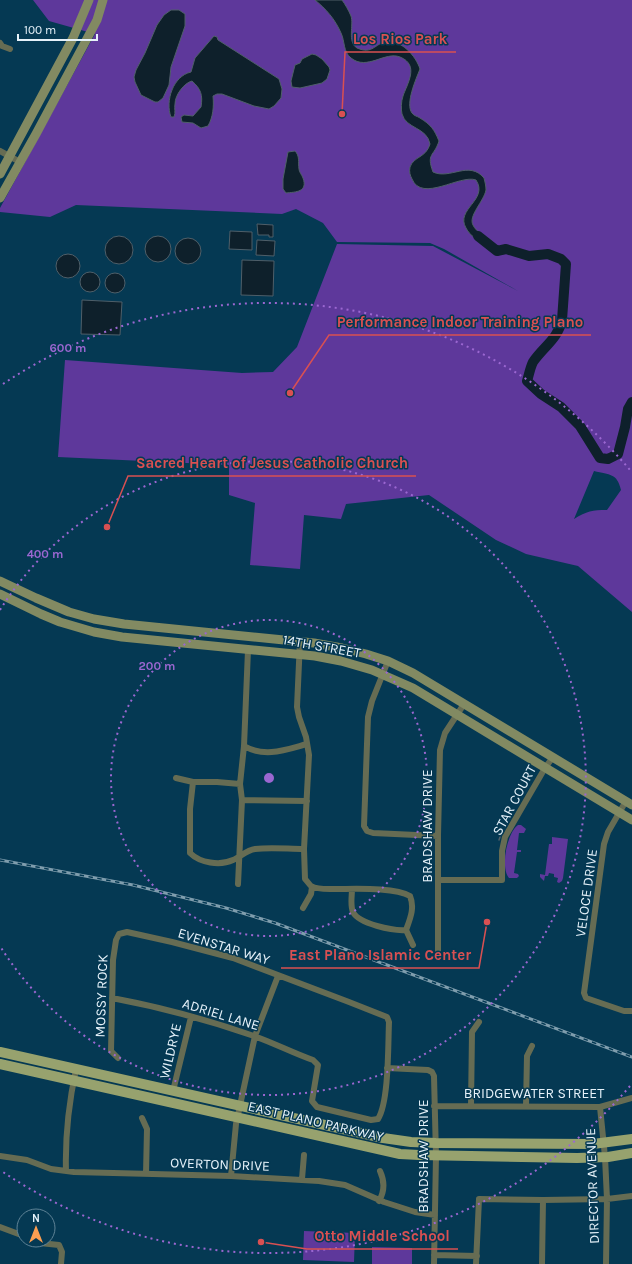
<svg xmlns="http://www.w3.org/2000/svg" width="632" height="1264" viewBox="0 0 632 1264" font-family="Karla,sans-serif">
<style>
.green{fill:#5e389b;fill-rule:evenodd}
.water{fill:#0e202b;stroke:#4f5f69}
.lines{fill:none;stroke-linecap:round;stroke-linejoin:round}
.stream{stroke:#4f5f69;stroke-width:1.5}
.river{stroke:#0e202b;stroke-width:10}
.minor{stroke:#666c53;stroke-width:6}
.secondary{stroke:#828a62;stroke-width:9}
.primary{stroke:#97a26e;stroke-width:10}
.rail-casing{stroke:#7f9dad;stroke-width:3}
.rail{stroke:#053953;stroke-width:1.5;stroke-dasharray:4.5;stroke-linecap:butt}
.ring{fill:none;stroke:#9b67d1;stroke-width:2;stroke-dasharray:2 4}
.labels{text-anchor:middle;stroke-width:3;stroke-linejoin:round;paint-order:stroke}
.street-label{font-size:14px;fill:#e6f2fa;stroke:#053953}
.centre{fill:#9b67d1;stroke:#053953;stroke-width:2}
.ring-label{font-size:12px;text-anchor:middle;font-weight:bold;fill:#9b67d1;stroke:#053953;stroke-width:3;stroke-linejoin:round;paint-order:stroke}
.leader{fill:none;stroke:#d95052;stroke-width:1.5}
.callout-dot{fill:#d95052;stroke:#053953;stroke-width:1.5}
.callout-label{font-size:15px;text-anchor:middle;font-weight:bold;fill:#d95052;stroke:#053953;stroke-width:3;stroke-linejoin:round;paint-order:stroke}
</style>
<rect width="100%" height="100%" fill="#053953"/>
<path class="green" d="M33 0H632V612L578 566 526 554 496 540 429 495 346 504 341 519 304 515 300 569 250 565 255 503 229 495V465L58 457 65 360 242 373 273 372 297 347 337 244 433 246 518 291 444 249 430 243 337 242 323 223 296 209 282 214 76 205 50 217 0 212V208L95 34 49 21ZM594 471C610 475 617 473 621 490L607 510C592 510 587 511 574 519Z
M518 825H521L526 829 524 833H519L517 850H521V852H517L514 873 518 874 519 876 517 878H509C500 867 507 833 518 825Z
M552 837 568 839 563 878 562 881 559 883 557 882 558 878 554 877V874L549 873 548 876H545L544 881 540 877V874L545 875 549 844H552Z
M304 1231 355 1233 354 1262 303 1260Z
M372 1247 412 1248V1264H372Z"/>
<path class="water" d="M315 0H342C345 4 349 11 351 16 354 25 347 42 357 48 373 55 375 43 386 42 401 39 416 56 420 69 416 79 405 104 412 113 414 116 417 116 420 118 431 125 434 129 439 141 434 157 426 153 433 172 450 180 469 160 484 178 485 182 486 186 486 190 484 201 468 216 473 225 476 232 486 237 492 241L487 247C480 242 470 236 466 228 455 209 489 200 476 180 460 174 422 203 412 179 410 175 409 172 410 167 414 156 426 158 430 144 427 127 406 129 402 114 401 109 401 102 403 96 407 84 420 65 400 57 385 51 367 71 351 58 343 52 345 41 341 33 335 19 326 9 315 0Z
M171 10H179L185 14V26L171 67 169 85 163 98 158 102H155L141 95 135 82 134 77 136 70 145 53 157 25 164 15Z
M214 36 217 37 218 40 279 79 282 89 281 98 274 106 269 109 254 106 222 94H217L213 96C214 107 213 117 208 126L201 128 193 123 182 122 181 117 184 115 193 116 201 107C203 95 201 89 192 81 184 83 175 95 175 104 174 109 176 112 174 117H171C165 101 173 76 191 72L195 58Z
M312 54 316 55 322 59 329 67 330 70 327 79 322 83 300 88 292 87 291 81 295 65 300 63 302 59Z
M295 151C300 156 298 162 299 169 299 172 302 175 303 178 308 192 296 192 286 193L283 189V179L288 152Z
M257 224 273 225V237H269V235H258Z
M230 231 252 232V250L229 249Z
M105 250a14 14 0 1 1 28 0a14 14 0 1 1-28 0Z
M145 249a13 13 0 1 1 26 0a13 13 0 1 1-26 0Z
M175 251a13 13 0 1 1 26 0a13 13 0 1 1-26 0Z
M257 240 275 241 274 256 256 255Z
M56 266a12 12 0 1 1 24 0a12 12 0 1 1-24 0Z
M242 260 274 261 273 296 241 295Z
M80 282a10 10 0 1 1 20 0a10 10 0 1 1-20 0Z
M105 283a10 10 0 1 1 20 0a10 10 0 1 1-20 0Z
M82 300 122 302 120 335 81 334Z"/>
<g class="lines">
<path class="stream" d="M499 840 500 837"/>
<path class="river" d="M478 236 497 251 506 249 529 256 548 254 561 259 566 264 562 320C558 339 543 347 533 362 530 368 529 375 527 381L541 394 561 407 580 426 600 458 608 459 618 454 625 427 628 409 632 402"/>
<path class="minor" d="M0 43 2 46 10 49
M0 151 20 162
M300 641 297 707 299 717 306 737 309 755 304 849 305 879C307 881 309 884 311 886 318 890 328 889 336 889 355 889 395 887 410 896 415 908 410 919 406 930 393 931 359 924 353 912 350 905 352 896 352 889
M388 661 372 701 368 717 364 826 367 831 373 833 438 836
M244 746C265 758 285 750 307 744
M176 778 193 782H217L240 784
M193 782 190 809V853C200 863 220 866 233 860 240 857 247 850 255 849 271 847 288 849 304 849
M242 800 307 801
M626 801 608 832 604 844 584 993 586 998 624 1011H632
M438 880H502V851L505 837 545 768 553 757
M238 884 242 800 240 784 244 746 248 650
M303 908 311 894 312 887
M406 930 413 945
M438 954V836L440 750 445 733 464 704
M112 998C160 1007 208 1020 254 1036 274 1043 293 1053 313 1060L318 1065 312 1101 317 1107 371 1120 378 1119C389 1102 388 1045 389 1022L387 1017 349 1002 233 958 172 942 127 932 119 934 116 940 113 960 111 1051 118 1058
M387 1068 428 1070 432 1072 434 1076 436 1156 434 1264
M173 1091 191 1017
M434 1106 600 1107 632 1098
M471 1106 472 1032 479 1022
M526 1106 527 1056 532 1046
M600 1107 605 1157 607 1199 606 1264
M142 1118 147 1129 146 1174
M0 1156 27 1160 51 1169 74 1172 231 1176 319 1181 345 1185 384 1202 415 1212 435 1215
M66 1171C65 1137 69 1102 76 1069
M231 1176 236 1124 255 1036 278 976
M302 1179 304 1155
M379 1201C385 1191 385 1182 380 1171
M0 1227 24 1236
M31 1240 40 1243 59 1245 62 1252 61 1264
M434 1255 477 1256
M476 1264 479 1199 543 1200 607 1199 632 1196
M542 1264 543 1200"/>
<path class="secondary" d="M0 174 73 38 89 0
M0 198 36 134 97 20 103 0
M0 581 36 598 69 612 94 619 124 624 314 643 342 648 366 654 388 661 413 673 632 805
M0 594 41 614 60 622 94 632 122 637 315 656 341 661 372 670 413 688 632 820"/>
<path class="primary" d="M0 1052 383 1138 411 1142 436 1143 593 1144 632 1139
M0 1064 400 1154 419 1155 577 1158 608 1157 632 1153"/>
<g class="rail-casing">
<path id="rail" d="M0 860 133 885 226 908 275 923 632 1057"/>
</g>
<use href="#rail" class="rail"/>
</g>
<g class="ring">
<circle cx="269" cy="778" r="158"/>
<path d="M0 610A317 317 0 1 1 0 946"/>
<path d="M630 1086A475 475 0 0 1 3 1172M3 384A475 475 0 0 1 630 470"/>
</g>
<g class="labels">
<g class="street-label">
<text transform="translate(322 646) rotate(10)" y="5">14TH STREET</text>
<text transform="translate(514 800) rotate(-62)" y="5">STAR COURT</text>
<text transform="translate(427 826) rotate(-90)" y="5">BRADSHAW DRIVE</text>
<text transform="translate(586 893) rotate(-82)" y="5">VELOCE DRIVE</text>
<text transform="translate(224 946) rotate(17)" y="5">EVENSTAR WAY</text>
<text transform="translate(101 996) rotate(-88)" y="5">MOSSY ROCK</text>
<text transform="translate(221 1014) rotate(17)" y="5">ADRIEL LANE</text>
<text transform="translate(170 1051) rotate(-77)" y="5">WILDRYE</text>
<text x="534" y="1098">BRIDGEWATER STREET</text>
<text transform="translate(316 1121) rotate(13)" y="5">EAST PLANO PARKWAY</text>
<text transform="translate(423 1156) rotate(-90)" y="5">BRADSHAW DRIVE</text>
<text transform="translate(220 1164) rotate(2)" y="5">OVERTON DRIVE</text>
<text transform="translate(592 1186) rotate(-92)" y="5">DIRECTOR AVENUE</text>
</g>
</g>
<circle cx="269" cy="778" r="6" class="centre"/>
<g class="ring-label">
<text x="68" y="352">600 m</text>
<text x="45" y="558">400 m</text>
<text x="157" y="670">200 m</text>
</g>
<path class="leader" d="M342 114L345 52H456M290 393L329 335H591M107 527L128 476H416M487 922L479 968H281M261 1242L307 1249H458"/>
<g class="callout-dot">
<circle cx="342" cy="114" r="4"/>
<circle cx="290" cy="393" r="4"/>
<circle cx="107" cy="527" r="4"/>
<circle cx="487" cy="922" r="4"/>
<circle cx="261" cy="1242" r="4"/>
</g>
<g class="callout-label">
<text x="400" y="44">Los Rios Park</text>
<text x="460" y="327">Performance Indoor Training Plano</text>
<text x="272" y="468">Sacred Heart of Jesus Catholic Church</text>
<text x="380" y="960">East Plano Islamic Center</text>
<text x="382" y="1241">Otto Middle School</text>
</g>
<g transform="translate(36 1228)"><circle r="19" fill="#053953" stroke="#5f8396"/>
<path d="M0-3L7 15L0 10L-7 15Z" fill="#fb9e52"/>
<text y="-6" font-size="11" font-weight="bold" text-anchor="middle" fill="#e6f2fa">N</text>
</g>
<path d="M18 34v6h79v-6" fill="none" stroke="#e6f2fa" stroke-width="2"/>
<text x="24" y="34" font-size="12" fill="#e6f2fa" stroke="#053953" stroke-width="3" paint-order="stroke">100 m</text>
</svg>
